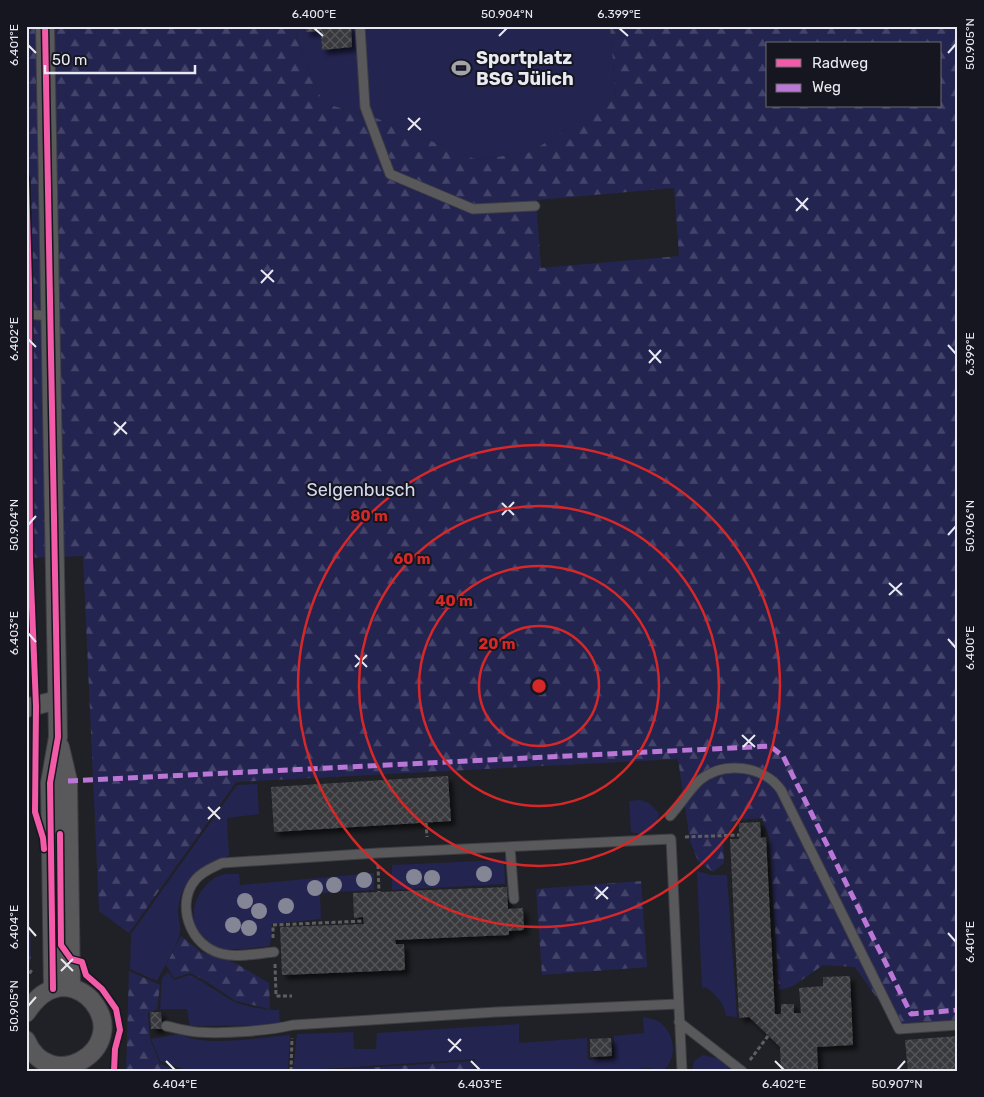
<svg xmlns="http://www.w3.org/2000/svg" width="984" height="1097" viewBox="0 0 984 1097" font-family="Rubik,sans-serif">
<style>
.green{fill:#242451}
.forest{fill:url(#forest-firs);fill-rule:evenodd}
.building{fill:url(#building-cross-hatch);filter:url(#shadow)}
.lines{fill:none;stroke-linecap:round;stroke-linejoin:round}
.lane-casing{stroke:#3d3e42;stroke-width:11}
.street-casing{stroke:#3d3e42;stroke-width:20}
.path{stroke:#5f5f62;stroke-width:3;stroke-dasharray:4 2.5;stroke-linecap:butt}
.lane{stroke:#59595c;stroke-width:9}
.street{stroke:#59595c;stroke-width:18}
.quiet{stroke:#ba77d6;stroke-width:5;stroke-dasharray:10 5;stroke-linecap:butt}
.cycleway-casing{stroke:#15161f;stroke-width:9}
.cycleway{stroke:#f35aa7;stroke-width:6}
.tree{fill:#848695}
.ticks{fill:none;stroke:#e9eaf1;stroke-width:2}
.ring{fill:none;stroke:#d62828;stroke-width:2.5}
.labels{text-anchor:middle;stroke-width:4;stroke-linejoin:round;paint-order:stroke}
.poi-label{font-size:18px;font-weight:bold;fill:#e9eaf1;stroke:#15161f;text-anchor:start}
.park-label{font-size:18px;fill:#d6d9ef;stroke:#15161f}
.centre{fill:#d62828;stroke:#15161f;stroke-width:2.5}
.ring-label{font-size:15px;text-anchor:middle;font-weight:bold;fill:#d62828;stroke:#15161f;stroke-width:4;stroke-linejoin:round;paint-order:stroke}
.neatline{fill:none;stroke:#e9eaf1;stroke-width:2}
.ticks-label{font-size:12px;text-anchor:middle;fill:#e9eaf1}
</style>
<defs>
<pattern id="forest-firs" width="22" height="20" patternUnits="userSpaceOnUse" patternTransform="scale(1.25)"><rect width="22" height="20" fill="#242451"/><path d="M5 1l3.5 6h-7zM16 11l3.5 6h-7z" fill="#44446a"/></pattern>
<pattern id="building-cross-hatch" width="8" height="8" patternUnits="userSpaceOnUse" patternTransform="scale(1.25)"><rect width="8" height="8" fill="#38393d"/><path d="M0 0l8 8M0 8l8-8" fill="none" stroke="#55565a"/></pattern>
<filter id="shadow"><feDropShadow dx="4.5" dy="4.5" stdDeviation="2.5" flood-color="#0009"/></filter>
</defs>
<rect width="100%" height="100%" fill="#202126"/>
<path class="green" d="M296 26H610L616 97 531 152 477 160 376 118 323 103 297 40Z
M257 784 259 814 227 818 229 856C201 867 180 878 178 912 178 918 181 926 180 932 178 945 163 968 157 981L130 969 131 934 237 785Z
M640 800 649 803 659 813 657 823 651 831 641 834 633 833 631 831 629 801Z
M504 860 505 884 392 890V865Z
M697 871 711 875H727L737 1017 726 1016C724 1003 716 995 706 987L702 988Z
M374 873V890L320 893 321 919 272 924 270 946C255 947 230 952 217 947 183 935 189 893 216 877 224 873 231 874 239 874L240 885Z
M168 972 174 980 190 975C205 982 218 993 233 1001 244 1007 267 1010 279 1010L280 1025 190 1026 187 1009H160L162 978Z
M643 1017C648 1018 654 1019 658 1021 675 1032 678 1057 664 1070H652V1068L605 1071H476L475 1059 293 1071 297 1034 353 1032 354 1049H376L377 1033 519 1024V1043L587 1038 588 1060 614 1058V1036L644 1033Z
M180 1034C204 1048 262 1037 290 1035L288 1071H189L160 1061 151 1039Z
M703 1055 717 1058 735 1071H692L694 1061Z"/>
<path class="forest" d="M26 26H296L297 40 323 103 376 118 477 160 531 152 616 97 610 26H958V1024L899 1029 855 967 823 965 793 986 779 990 769 837 762 818 736 820 723 840 724 863 713 872 698 861 690 841 678 759 236 782 129 933 99 911 83 556 26 558ZM768 44H940V106H768ZM674 188 679 256 541 268 536 200Z
M26 781 31 958 26 975Z
M641 881 647 967 542 975 536 889Z
M181 936 201 952 235 963 269 983 270 1009 236 1001 204 980 190 973 174 978 166 965Z
M129 971 160 985 157 1009 148 1013 150 1039 160 1064 177 1071H126Z
M473 1061 474 1071H319Z"/>
<path class="building" d="M306 26H351L352 47 322 50 321 31 306 32Z
M448 776 451 821 274 832 271 787Z
M760 822 761 838 766 837 775 1014H781V1004H794V1013H801L799 988 823 986V977L850 976 853 1045 817 1047 818 1071H781L780 1047 749 1017 739 1018 730 839H739V823Z
M507 887 508 909 523 908 524 930 509 931V935L395 940 396 944H404L405 970 282 975 280 927 364 924 363 917 354 918 353 893Z
M150 1012H161L162 1029H151Z
M958 1036V1071H908L905 1040Z
M611 1038 612 1056 590 1057V1039Z"/>
<g class="lines">
<g class="lane-casing">
<path id="lane" d="M360 26 365 107 390 174 473 209 535 206
M26 314 51 316
M670 816C680 805 689 790 700 780 724 760 764 766 781 790L899 1029 958 1025
M510 847 514 899
M274 952C254 954 228 960 210 949 186 935 178 900 196 879 203 871 214 867 222 863L378 853 671 839 682 1071
M679 1022 742 1071
M166 1026C176 1028 187 1031 197 1032 223 1034 268 1031 293 1025L496 1012 678 1004"/>
</g>
<g class="street-casing">
<path id="street" d="M45 26 58 737 50 783 53 989
M26 708 57 700
M60 747 68 781 71 988
M26 1013C36 998 47 987 66 987 76 988 87 994 93 1002 130 1049 50 1097 26 1040"/>
</g>
<path class="path" d="M426 823 427 837
M685 837 739 835
M378 865 379 892
M273 938V925L364 921
M275 964 276 996H292
M26 979 33 968
M750 1060 768 1036
M291 1071 292 1038"/>
<use href="#lane" class="lane"/>
<use href="#street" class="street"/>
<path class="quiet" d="M68 781 770 746 783 756 911 1014 958 1010"/>
<g class="cycleway-casing">
<path id="cycleway" d="M45 26 58 737 50 783 53 989
M26 178 29 283 30 558 36 706 35 812 43 838 44 849
M60 834 61 945 71 959 82 962 86 975 102 989 116 1009 120 1030 115 1049 114 1071"/>
</g>
<use href="#cycleway" class="cycleway"/>
</g>
<g class="tree">
<circle cx="484" cy="874" r="8"/>
<circle cx="414" cy="877" r="8"/>
<circle cx="432" cy="878" r="8"/>
<circle cx="364" cy="880" r="8"/>
<circle cx="334" cy="885" r="8"/>
<circle cx="315" cy="888" r="8"/>
<circle cx="245" cy="901" r="8"/>
<circle cx="286" cy="906" r="8"/>
<circle cx="259" cy="911" r="8"/>
<circle cx="233" cy="925" r="8"/>
<circle cx="249" cy="928" r="8"/>
</g>
<path class="ticks" d="M314 28 323 36M619 28 628 36M499 36 507 28M28 45 36 53M948 53 956 44M408 118 421 130M408 130 420 118M796 198 808 210M796 211 808 198M261 270 274 282M261 283 273 270M28 339 36 347M948 345 956 354M649 350 661 363M649 363 661 350M114 422 127 434M114 435 126 422M502 503 514 515M502 515 514 502M28 525 36 516M948 535 956 526M889 583 902 595M889 595 902 583M28 633 36 642M948 639 956 648M355 655 367 667M355 667 367 655M742 735 755 747M743 747 755 735M208 807 220 819M208 819 220 807M595 887 608 899M596 899 608 887M28 927 36 936M948 933 956 942M61 959 73 971M61 971 73 959M28 1006 36 997M448 1039 461 1051M449 1052 461 1039M166 1061 175 1070M471 1061 480 1070M775 1061 784 1070M897 1070 905 1061"/>
<g class="ring">
<circle cx="539" cy="686" r="60"/>
<circle cx="539" cy="686" r="120"/>
<circle cx="539" cy="686" r="180"/>
<circle cx="539" cy="686" r="241"/>
</g>
<defs>
<g id="stadium-bare" transform="scale(1.5)"><path d="M0-5a6.5 5 0 1 0 0 10a6.5 5 0 1 0 0-10ZM-3.5-1.8h7v3.6h-7Z" fill="#a3a4aa" stroke="#15161f" stroke-width="2.5" paint-order="stroke"/></g>
</defs>
<g fill-rule="evenodd">
<use href="#stadium-bare" x="461" y="68"/>
</g>
<g class="labels">
<g class="poi-label">
<text x="476" y="64">Sportplatz<tspan x="476" dy="21">BSG Jülich</tspan></text>
</g>
<g class="park-label">
<text x="361" y="496">Selgenbusch</text>
</g>
</g>
<circle cx="539" cy="686" r="8" class="centre"/>
<g class="ring-label">
<text x="369" y="521">80 m</text>
<text x="412" y="564">60 m</text>
<text x="454" y="606">40 m</text>
<text x="497" y="649">20 m</text>
</g>
<rect width="984" height="1097" fill="none" stroke="#15161f" stroke-width="55"/>
<rect x="766" y="42" width="175" height="65" fill="#15161f" stroke="#6a6b73"/>
<rect x="776" y="59" width="25" height="8" fill="#f35aa7" stroke="#6a6b73"/>
<text x="812" y="68" font-size="15" fill="#e9eaf1">Radweg</text>
<rect x="776" y="84" width="25" height="8" fill="#ba77d6" stroke="#6a6b73"/>
<text x="812" y="92" font-size="15" fill="#e9eaf1">Weg</text>
<path d="M45 65v8h150v-8" fill="none" stroke="#e9eaf1" stroke-width="2.5"/>
<text x="52" y="65" font-size="15" fill="#e9eaf1" stroke="#15161f" stroke-width="4" paint-order="stroke">50 m</text>
<rect x="28" y="28" width="928" height="1042" class="neatline"/>
<g class="ticks-label">
<text x="314" y="18">6.400°E</text>
<text x="507" y="18">50.904°N</text>
<text x="619" y="18">6.399°E</text>
<text transform="translate(970 44) rotate(-90)" y="4">50.905°N</text>
<text transform="translate(14 45) rotate(-90)" y="4">6.401°E</text>
<text transform="translate(14 339) rotate(-90)" y="4">6.402°E</text>
<text transform="translate(970 354) rotate(-90)" y="4">6.399°E</text>
<text transform="translate(14 525) rotate(-90)" y="4">50.904°N</text>
<text transform="translate(970 526) rotate(-90)" y="4">50.906°N</text>
<text transform="translate(14 633) rotate(-90)" y="4">6.403°E</text>
<text transform="translate(970 648) rotate(-90)" y="4">6.400°E</text>
<text transform="translate(14 927) rotate(-90)" y="4">6.404°E</text>
<text transform="translate(970 942) rotate(-90)" y="4">6.401°E</text>
<text transform="translate(14 1006) rotate(-90)" y="4">50.905°N</text>
<text x="175" y="1088">6.404°E</text>
<text x="480" y="1088">6.403°E</text>
<text x="784" y="1088">6.402°E</text>
<text x="897" y="1088">50.907°N</text>
</g>
</svg>
